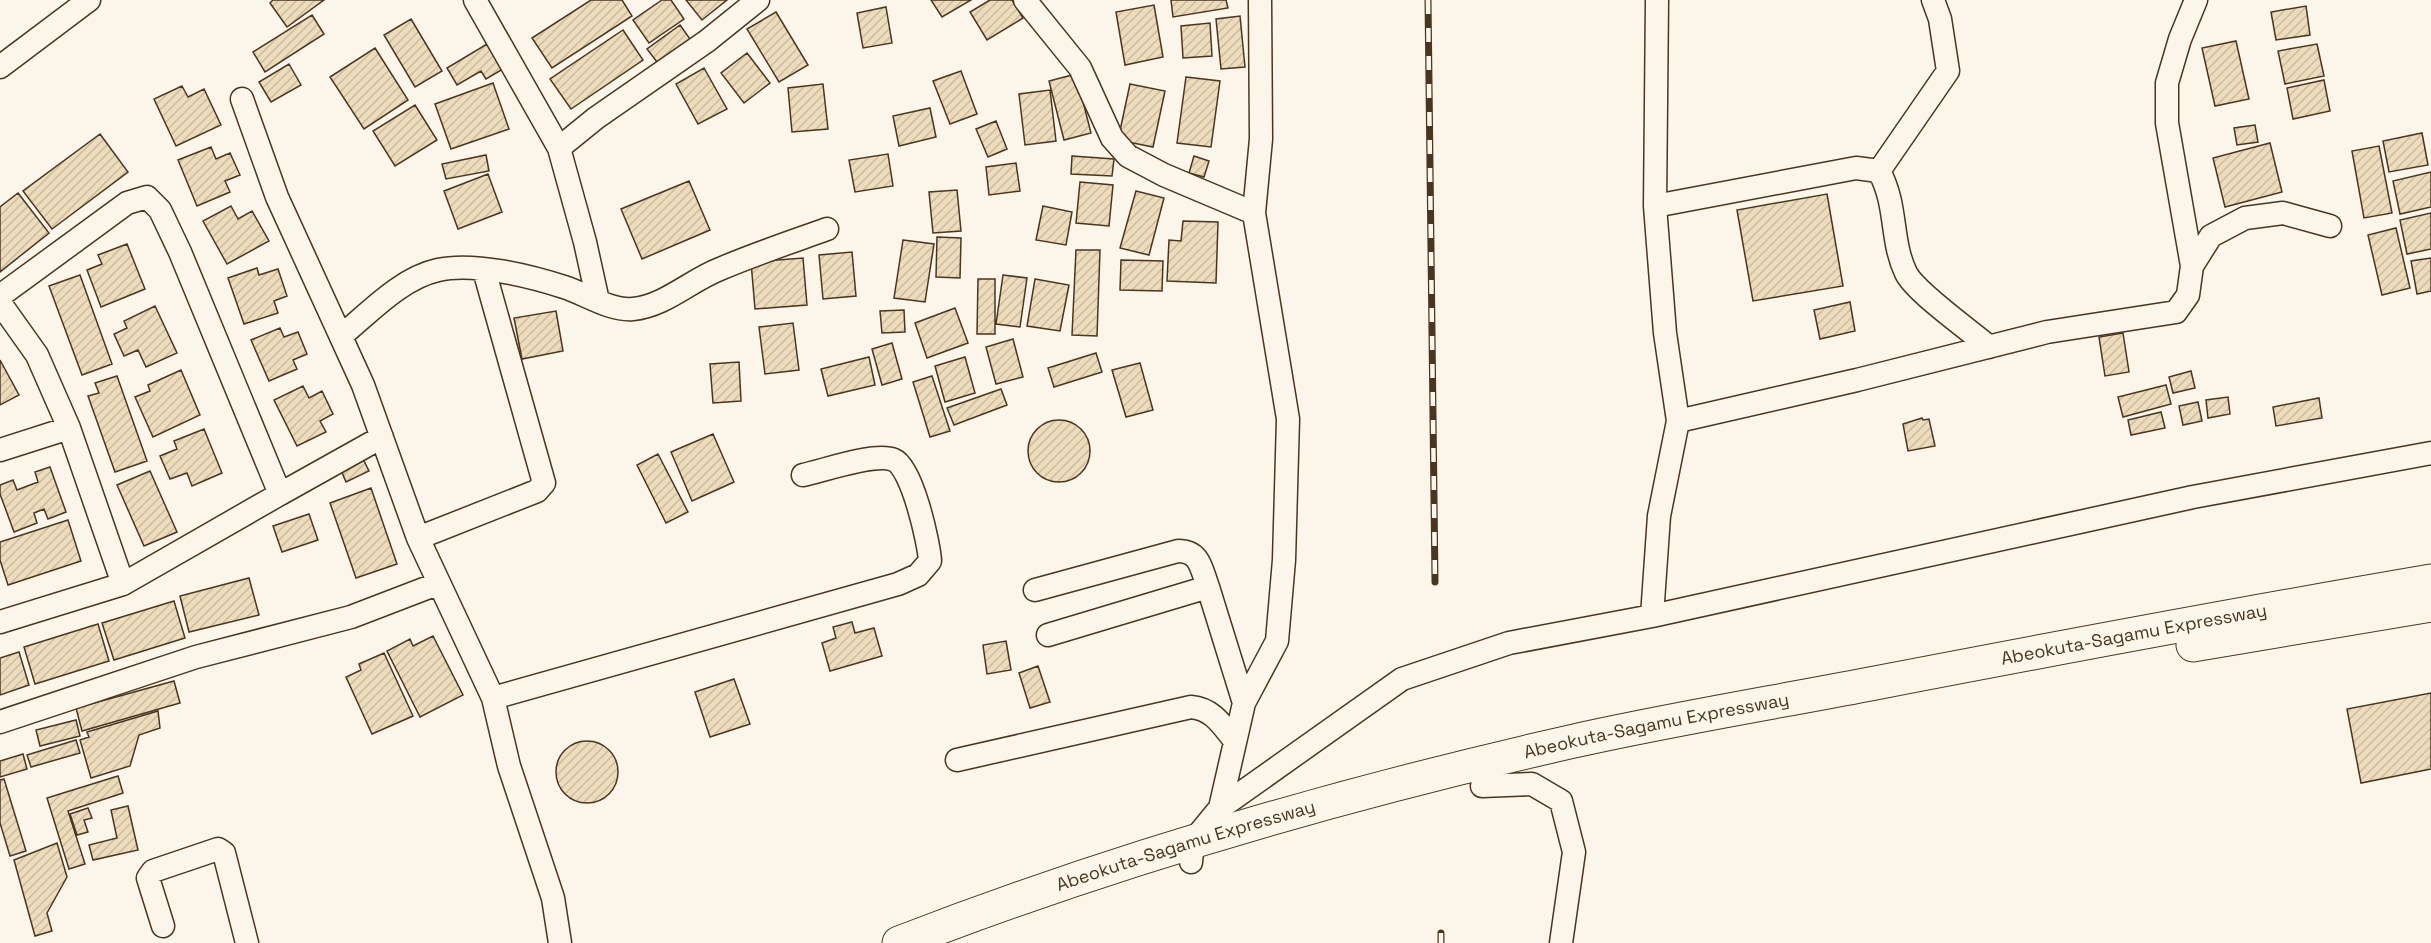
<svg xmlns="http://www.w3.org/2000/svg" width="2431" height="943" viewBox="0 0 2431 943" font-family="'Space Grotesk',sans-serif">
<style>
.building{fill:url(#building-hatch);stroke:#4a3520;stroke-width:1.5}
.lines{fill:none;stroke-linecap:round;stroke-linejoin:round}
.minor-casing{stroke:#4a3520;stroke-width:25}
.highway-casing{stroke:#4a3520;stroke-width:35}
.minor{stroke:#fbf6e9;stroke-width:22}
.highway{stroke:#fbf6e9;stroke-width:33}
.rail-casing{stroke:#4a3520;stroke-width:7}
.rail{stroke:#fbf6e9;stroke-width:4.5;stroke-dasharray:14;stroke-linecap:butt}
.labels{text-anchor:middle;stroke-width:4.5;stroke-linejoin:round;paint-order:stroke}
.street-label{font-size:18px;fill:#4a3520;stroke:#fbf6e9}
</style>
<defs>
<pattern id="building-hatch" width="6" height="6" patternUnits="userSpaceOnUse" patternTransform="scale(1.5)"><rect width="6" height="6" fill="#ecdcbc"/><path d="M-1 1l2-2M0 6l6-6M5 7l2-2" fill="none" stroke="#ccbda1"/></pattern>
</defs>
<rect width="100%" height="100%" fill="#fbf6e9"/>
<path class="building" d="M273 0H324L287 27 270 3Z
M591 0H622L632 16 552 68 532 38Z
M662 0H671L684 19 649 43 633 20Z
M686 0H727L702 20Z
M931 0H971L942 17Z
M990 0H1012L1023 18 987 40 970 12Z
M1171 0H1226L1228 8 1173 17Z
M1154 5 1163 57 1125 65 1116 12Z
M2306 6 2310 35 2276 40 2271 12Z
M886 7 892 43 863 48 857 13Z
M776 12 808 65 779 82 747 29Z
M312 15 324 34 265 72 253 52Z
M1240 16 1245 67 1221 69 1216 19Z
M411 19 442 71 415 87 384 35Z
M1210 23 1212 56 1183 58 1181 26Z
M680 25 690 39 657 62 647 49Z
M623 30 643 60 571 109 550 79Z
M2236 41 2249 99 2215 106 2202 48Z
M487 44 503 69 486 79 481 71 457 85 447 68Z
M2317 44 2324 76 2285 84 2278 51Z
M375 48 408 100 364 129 330 77Z
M747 53 770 83 744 103 721 73Z
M289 64 301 85 271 102 259 82Z
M704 68 727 109 698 124 676 84Z
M961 71 977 114 950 124 933 81Z
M1076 74 1091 133 1064 140 1049 81Z
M1186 77 1220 81 1211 147 1177 143Z
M2324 80 2330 111 2293 119 2287 88Z
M493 83 509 129 451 149 435 104Z
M823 84 828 129 792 132 788 88Z
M1130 84 1165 91 1153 147 1118 140Z
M182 86 188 97 204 89 221 125 176 146 154 99Z
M1050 90 1056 141 1025 145 1019 94Z
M415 105 437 140 395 166 373 131Z
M930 108 936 137 899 146 893 116Z
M996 121 1007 149 988 157 976 129Z
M2255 125 2258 142 2237 145 2234 128Z
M2422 133 2428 165 2389 172 2383 141Z
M100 134 128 172 52 229 23 191Z
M2270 143 2282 192 2225 207 2213 158Z
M2379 146 2392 213 2364 218 2352 151Z
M211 147 216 159 230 153 240 175 225 181 230 192 197 206 178 160Z
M888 154 893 186 855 192 849 160Z
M486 155 489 171 446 179 442 164Z
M1072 156 1114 159 1112 176 1071 174Z
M1194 156 1209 161 1204 177 1189 173Z
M1016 163 1020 191 989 195 986 167Z
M2431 172V207L2400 214 2393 181Z
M488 174 502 212 458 229 444 191Z
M689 181 710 230 642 259 621 209Z
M1080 182 1113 185 1109 226 1076 223Z
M957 190 961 231 933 233 929 192Z
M1136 191 1164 198 1149 255 1120 248Z
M18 193 49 233 0 272V207Z
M1827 194 1843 286 1753 301 1737 210Z
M231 206 238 219 252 211 269 241 227 264 203 221Z
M1043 206 1072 212 1066 245 1036 240Z
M2431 213V249L2407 254 2400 220Z
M1183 221 1218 222 1216 283 1167 281 1169 240 1181 241Z
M2396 228 2410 288 2382 295 2368 235Z
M937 237 961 238 960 278 936 277Z
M903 240 934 244 925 302 894 298Z
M127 244 145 289 101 307 87 270 102 264 98 255Z
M1076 250H1100L1097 336 1072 335Z
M852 252 856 296 823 299 819 255Z
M803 258 807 305 755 309 751 262Z
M2431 258V291L2417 294 2411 261Z
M1121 260 1163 261 1162 291 1120 290Z
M257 268 259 275 278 269 287 296 274 301 278 313 244 324 228 278Z
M80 275 112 364 82 375 49 286Z
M1003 275 1027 278 1020 327 996 324Z
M978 279H995V334H977Z
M1035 279 1069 285 1060 331 1027 326Z
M1850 302 1855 331 1820 339 1814 310Z
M155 306 177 353 146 367 138 350 124 356 114 334 127 328 124 321Z
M955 308 968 343 927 358 915 323Z
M904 310 905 332 882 333 880 311Z
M556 311 563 351 522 359 514 318Z
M793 323 799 370 765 374 759 327Z
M280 328 284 337 298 332 307 354 293 360 297 369 269 381 251 340Z
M2123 333 2129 372 2105 376 2099 337Z
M1013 339 1023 377 996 384 986 347Z
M892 343 902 379 882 385 872 349Z
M1096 353 1102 372 1054 387 1048 368Z
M869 357 875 385 828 396 821 369Z
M965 357 975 393 945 402 935 366Z
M0 360 19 395 0 405Z
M739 362 741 401 713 403 710 364Z
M1140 363 1153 410 1126 417 1112 370Z
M181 370 200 415 153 437 135 397 150 391 148 385Z
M2191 371 2195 388 2173 393 2169 377Z
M117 376 147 461 115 472 88 396 99 393 95 383Z
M932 376 950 431 930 437 913 382Z
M2166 385 2171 404 2123 417 2118 397Z
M303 386 309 398 322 391 333 414 320 421 326 432 297 446 274 400Z
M1001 389 1007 405 954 425 947 408Z
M2228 397 2230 414 2208 418 2206 400Z
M2319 398 2322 418 2276 426 2273 407Z
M2198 402 2202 421 2183 425 2179 406Z
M2161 412 2165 428 2131 435 2128 420Z
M1922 418 1923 420 1929 419 1935 446 1908 451 1903 424Z
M1028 451a31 31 0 1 1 62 0a31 31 0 1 1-62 0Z
M204 429 222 473 192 486 187 473 170 479 160 456 177 449 174 441Z
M713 434 734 482 692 501 671 452Z
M658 454 688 512 666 523 637 465Z
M363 459 369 471 346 482 341 470Z
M50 467 66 512 48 519 44 509 34 513 37 523 14 532 0 494V485L13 480 17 490 38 482 35 472Z
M150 471 177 532 144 546 117 485Z
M371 488 397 564 356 578 330 503Z
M309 514 318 540 282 552 273 526Z
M68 520 81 561 8 585 0 560V542Z
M249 578 259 615 189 632 180 596Z
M174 601 185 638 114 660 102 623Z
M852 622 855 633 874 628 882 656 830 671 822 643 836 638 833 627Z
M98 624 109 661 35 684 24 647Z
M433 636 463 695 420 717 387 651 410 639 413 646Z
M1006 641 1011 670 987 674 983 645Z
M19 652 29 685 0 695V658Z
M384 653 413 716 372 734 346 677 361 670 359 664Z
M1038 666 1050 702 1030 708 1019 673Z
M734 679 750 724 710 737 695 692Z
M174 681 180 703 82 731 76 708Z
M2431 693V769L2361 783 2347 709Z
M158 711 160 728 139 735 130 766 91 778 80 740 89 737 87 732Z
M76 720 80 736 40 746 36 730Z
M76 740 80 753 31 767 27 755Z
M556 772a31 31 0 1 1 62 0a31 31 0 1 1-62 0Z
M23 754 27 769 0 777V761Z
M118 776 123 793 68 811 85 864 69 869 47 798Z
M4 779 26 851 10 856 0 823V780Z
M128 806 138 850 93 860 89 845 117 838 111 810Z
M88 808 92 818 84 820 88 832 77 835 70 814Z
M57 843 67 877 47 913 52 931 35 936 14 860Z"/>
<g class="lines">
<g class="minor-casing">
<path id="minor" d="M475 0 559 148 585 242 598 301
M1025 0 1080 68 1112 138 1128 156 1164 175 1254 213
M0 67 89 0
M242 99 277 197 363 385 418 538 493 698 509 766 553 898 560 943
M559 148 596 118 707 41 758 0
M1879 171 1948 71 1940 19 1933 0
M1655 206 1856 168 1879 171C1898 206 1890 240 1906 273 1915 292 1971 331 1989 347
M2192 266 2211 236 2245 218 2283 213 2330 226
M0 296 127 203 147 197 160 210 180 252 280 494 382 437
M0 303 37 355 69 428 123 584
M341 336C369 313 401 278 438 270 474 262 530 276 564 287 586 294 610 311 633 309 665 306 691 280 720 269 755 254 791 242 827 229
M1678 421 1857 380 2047 332 2176 312 2188 295 2192 266 2167 123V83L2180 39 2196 0
M0 450 69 428
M418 538 537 491 544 483 484 270
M1035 590 1178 551C1200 551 1201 568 1208 587
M1652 616 1659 516 1678 421 1665 333 1655 206 1657 0
M0 622 123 584 280 494
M1048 635 1208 587 1244 703
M493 698 898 584 918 575 930 561C929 543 912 467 894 460 875 452 823 471 803 475
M0 722 196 657 351 617 437 584
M957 760 1191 707C1213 709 1222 725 1235 741
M1482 786 1532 784 1561 801 1574 852 1561 943
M1220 808 1244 703 1277 641 1284 560 1288 419 1254 213 1261 139 1260 0
M1191 862 1193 841 1220 808 1402 679 1509 643 1652 616 2193 497 2431 453
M163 926 148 878 153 871 218 849 224 853 247 943"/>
</g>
<g class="highway-casing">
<g id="highway">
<path d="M2193 645 2431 605"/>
<path id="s1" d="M899 943C1118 858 1345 793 1574 741 1672 719 1771 703 1870 684 2057 648 2244 613 2431 581"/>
</g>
</g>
<use href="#minor" class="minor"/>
<use href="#highway" class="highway"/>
<g class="rail-casing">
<path id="rail" d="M1428 0 1435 582
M1441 943V933"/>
</g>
<use href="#rail" class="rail"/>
</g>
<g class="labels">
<g class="street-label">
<text dy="6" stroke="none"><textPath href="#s1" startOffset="1275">Abeokuta-Sagamu Expressway</textPath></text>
<text dy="6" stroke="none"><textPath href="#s1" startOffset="789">Abeokuta-Sagamu Expressway</textPath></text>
<text dy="6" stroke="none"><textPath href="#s1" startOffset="303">Abeokuta-Sagamu Expressway</textPath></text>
</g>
</g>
</svg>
